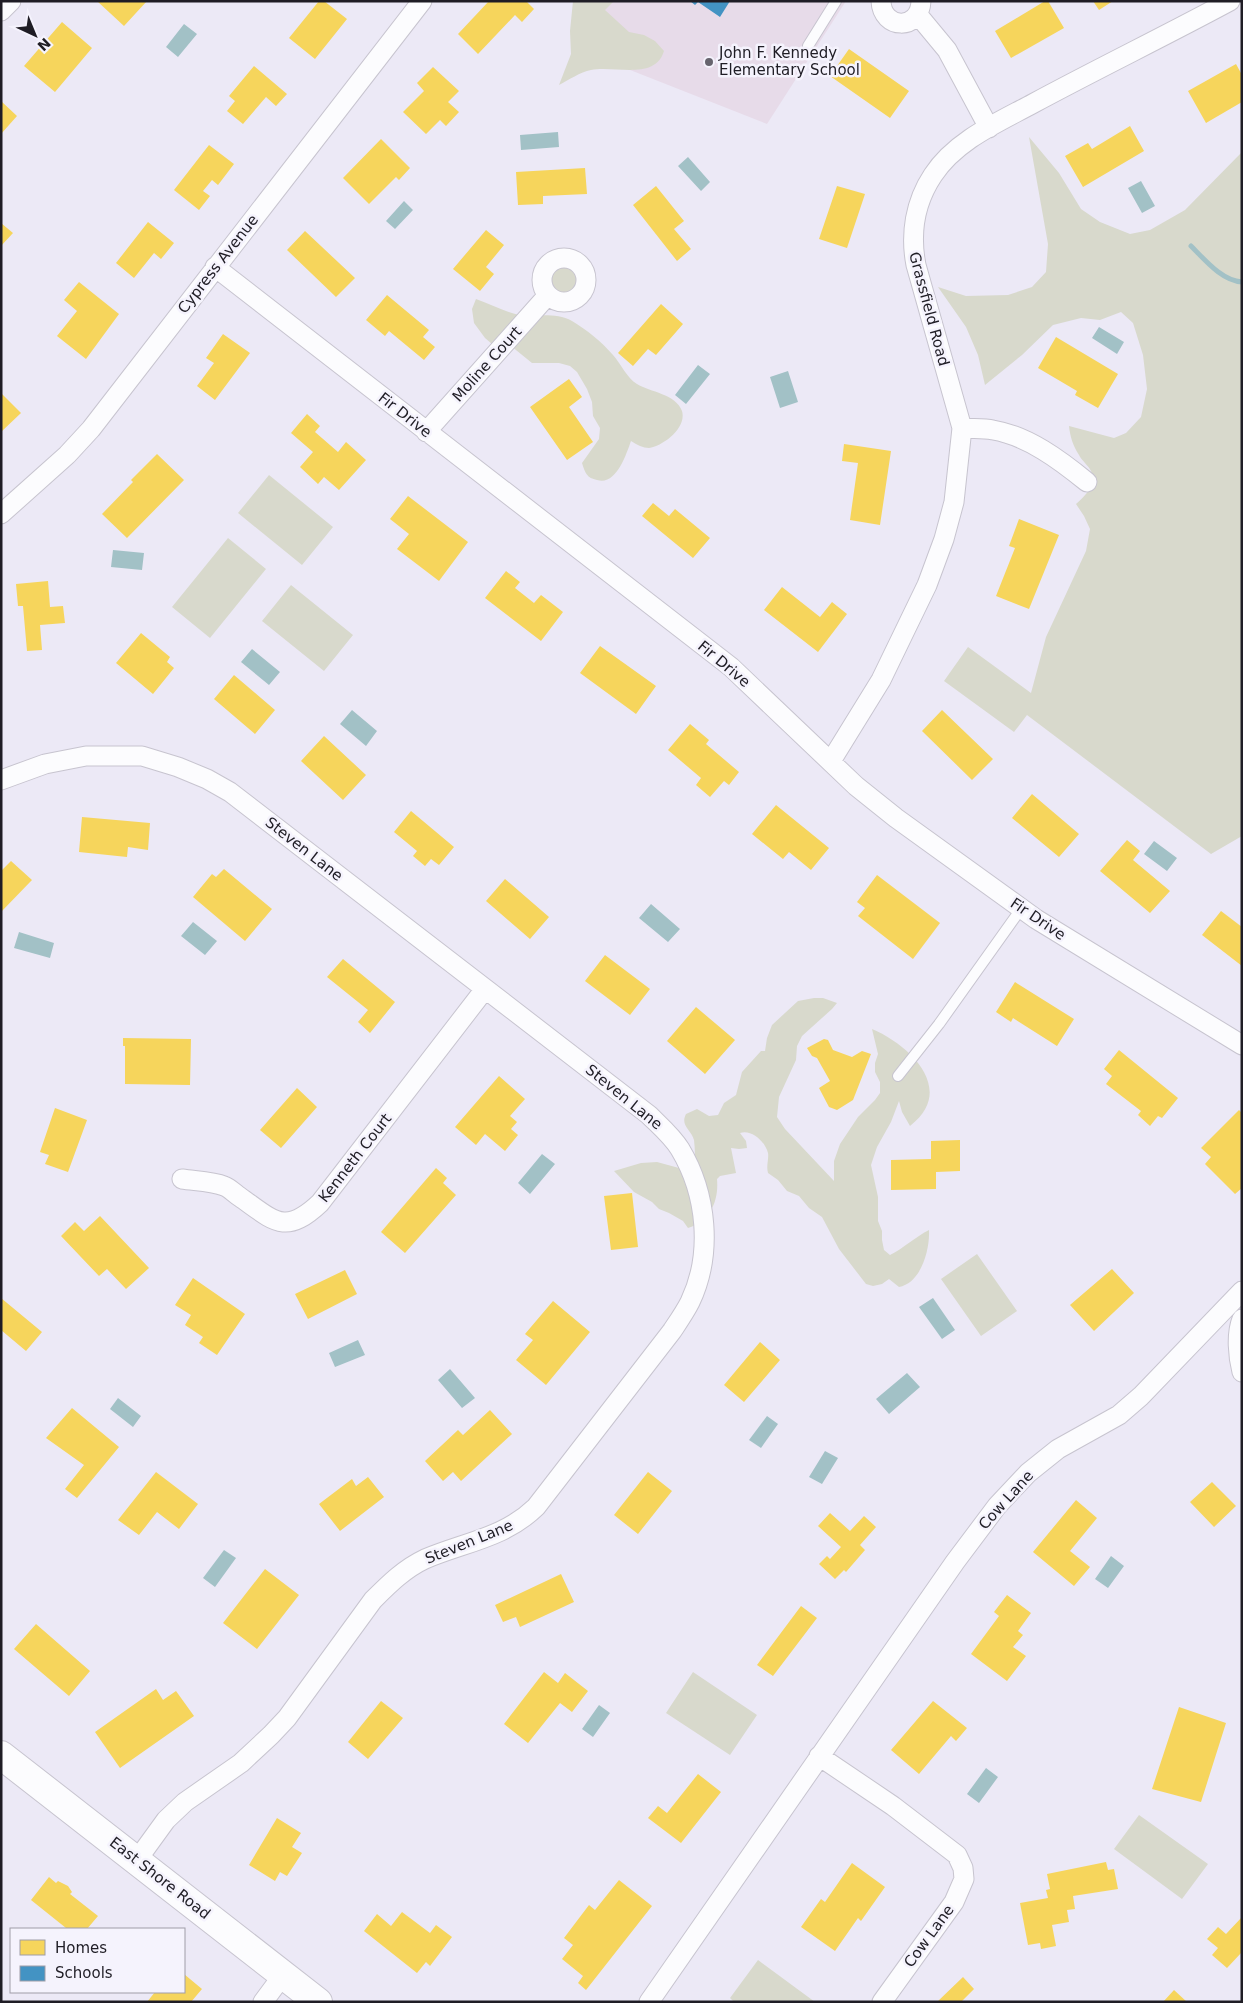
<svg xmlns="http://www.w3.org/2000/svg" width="1243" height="2003" viewBox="0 0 1243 2003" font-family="'DejaVu Sans',sans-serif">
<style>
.education{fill:#e7dbe9}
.green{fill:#d8d9cc}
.water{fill:#a2c1c6}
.homes{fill:#f6d55c}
.schools{fill:#4393c3}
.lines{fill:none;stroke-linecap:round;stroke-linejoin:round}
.stream{stroke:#a2c1c6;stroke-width:5}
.lane-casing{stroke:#c7c4cf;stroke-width:12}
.street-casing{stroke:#c7c4cf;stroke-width:21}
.secondary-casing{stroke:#c7c4cf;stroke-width:30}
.lane{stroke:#fcfcfe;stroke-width:10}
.street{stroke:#fcfcfe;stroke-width:19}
.secondary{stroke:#fcfcfe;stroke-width:28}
.poi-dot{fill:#67646e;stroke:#f5f3fd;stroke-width:2}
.labels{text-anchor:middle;stroke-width:5;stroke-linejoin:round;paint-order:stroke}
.poi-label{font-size:15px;fill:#1f1d25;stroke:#f5f3fd;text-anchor:start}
.street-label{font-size:15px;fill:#1f1d25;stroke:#f5f3fd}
</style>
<rect width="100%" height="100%" fill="#ece9f6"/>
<path class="education" d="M598 1H846L767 124 587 53Z"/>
<path class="green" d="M573 1H614L605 10 629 32 644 35 655 41 664 51C655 81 614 65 591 70 580 72 569 80 559 85L571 54 570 31Z
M1029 137 1059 173 1081 209 1100 222 1130 234 1150 230 1185 210 1242 152V836L1211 854 1027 715 1014 732 944 681 968 647 1031 693 1046 637 1086 551 1090 529 1084 516 1076 504C1085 496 1097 485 1091 471 1088 465 1082 461 1079 455 1073 446 1070 436 1069 426L1114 438 1126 433 1141 417 1147 389 1143 355 1133 323 1121 312 1100 320 1081 318 1053 325 1022 355 985 385 978 355 966 327 938 287 966 296 1008 295 1032 287 1046 272 1048 244Z
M546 280a18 18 0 1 1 36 0a18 18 0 1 1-36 0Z
M476 299C490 304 505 312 519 315 537 317 556 312 572 321 587 330 601 341 613 355 621 364 627 378 637 384 650 392 676 394 682 411 687 428 663 446 649 448 643 448 637 445 631 441 626 455 616 486 597 480 587 478 585 473 582 463L599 439 600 428 593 416 592 402 587 389 577 372 570 366 559 363H532L511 346 492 344 485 338 474 323 472 309Z
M269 475 333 527 302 565 238 513Z
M228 538 266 569 210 638 172 607Z
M291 585 353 635 324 671 262 621Z
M814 998H823L837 1003 832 1009 802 1036 797 1046 796 1060 779 1097 777 1117 785 1129 834 1181V1161L840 1144 858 1117 875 1100 880 1093V1082L875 1072V1063L878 1054 872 1029C910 1045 957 1090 910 1126L902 1112 899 1101 891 1122 877 1147 871 1165 878 1197V1221L882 1231V1240L884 1250 890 1255C904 1248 915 1237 929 1230 930 1250 921 1283 899 1287L889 1279 882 1284 873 1286 866 1284 839 1249 822 1217 809 1208 799 1196 787 1191 778 1180 768 1173C766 1166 769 1159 768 1153 765 1141 751 1129 740 1133L746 1141 747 1148 739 1149 731 1148 736 1173 720 1176 717 1179C719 1201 710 1221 688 1228L683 1221 669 1213 659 1209 652 1202 634 1192 614 1171 641 1163 657 1162 679 1168 695 1165C695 1157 695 1148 694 1140 691 1129 680 1126 686 1114L697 1109 709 1116 718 1115 724 1103 736 1095 742 1072 761 1051H765L767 1038 772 1025 798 1001Z
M977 1254 1017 1311 981 1336 941 1279Z
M693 1672 757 1715 730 1755 666 1713Z
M1139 1815 1208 1864 1182 1899 1114 1849Z
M758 1960 815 2002H734L730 1998Z"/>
<path class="water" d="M184 24 197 34 178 57 166 47Z
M558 132 559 147 521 150 520 135Z
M688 157 710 182 701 191 678 166Z
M1141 181 1155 206 1142 213 1128 188Z
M404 201 413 210 395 229 386 221Z
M1099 327 1124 342 1117 354 1092 338Z
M698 365 710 374 686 404 675 395Z
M788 371 798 402 780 408 770 377Z
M113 550 144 553 142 570 111 567Z
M252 649 280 672 269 685 241 662Z
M352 710 377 731 366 746 340 724Z
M1154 841 1177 858 1167 871 1144 854Z
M651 904 680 929 668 942 639 918Z
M193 922 217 941 205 955 181 936Z
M19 932 54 943 50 958 14 948Z
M542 1154 555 1164 530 1194 518 1183Z
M933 1298 955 1330 942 1339 919 1307Z
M358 1340 365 1355 335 1367 329 1353Z
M450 1369 475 1398 462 1408 438 1380Z
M907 1373 920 1387 889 1414 876 1399Z
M118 1398 141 1416 133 1427 110 1409Z
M767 1416 778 1424 761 1448 749 1440Z
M825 1451 838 1458 822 1484 809 1477Z
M224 1550 236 1558 215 1587 203 1578Z
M1111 1556 1124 1566 1108 1588 1095 1579Z
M599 1705 610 1713 593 1737 582 1729Z
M986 1768 998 1777 979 1803 967 1794Z"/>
<path class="homes" d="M97 1H147L124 26Z
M319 1H324L347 19 315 59 289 38Z
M489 1H526L534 9 522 22 515 15 478 54 458 34Z
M1045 1H1048L1064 28 1011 58 995 31Z
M1093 1H1113L1099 10Z
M62 22 92 48 55 92 24 66Z
M849 49 909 91 890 118 830 76Z
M1236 64 1242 75V102L1206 123 1188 91Z
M254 66 287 94 276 106 266 97 243 124 227 111 235 101 229 96Z
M433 67 459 91 448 102 459 112 446 126 440 120 426 134 403 112 424 91 417 83Z
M1 101 17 116 1 134Z
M1130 126 1144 151 1083 187 1065 156 1088 143 1092 149Z
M381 139 410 168 399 180 396 177 369 204 343 178Z
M209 145 234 164 218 185 212 180 203 191 210 196 199 210 174 190Z
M585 168 587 194 543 196V204L518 205 516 172Z
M656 186 684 221 674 229 691 249 677 261 633 205Z
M837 186 865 194 847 248 819 239Z
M148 222 174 243 161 259 154 253 134 278 116 263Z
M1 223 13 233 1 246Z
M486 230 504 245 486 267 494 274 480 291 453 269Z
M305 231 355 278 336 297 287 250Z
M79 282 119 314 86 359 57 336 77 311 64 300Z
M387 295 429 330 423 337 435 347 424 360 389 331 385 336 366 320Z
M661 304 683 324 656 355 648 349 633 366 618 353Z
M223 334 250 353 215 400 197 386 214 363 206 358Z
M1056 337 1118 374 1098 408 1075 395 1077 391 1038 368Z
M569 379 582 397 569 407 593 442 567 460 530 407Z
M1 393 21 413 1 432Z
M307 414 320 426 315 432 338 452 346 442 366 460 339 490 324 477 318 484 300 467 313 452 291 433Z
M844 444 891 451 880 525 850 520 858 463 842 461Z
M157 454 184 480 127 538 102 514 133 482 131 480Z
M408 496 468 542 439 581 397 549 409 534 390 519Z
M653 503 669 516 675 509 710 538 693 558 642 516Z
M1019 519 1059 535 1029 609 996 596 1015 548 1009 546Z
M506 571 520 582 515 588 534 603 541 595 563 612 541 641 485 598Z
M48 581 50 607 63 606 65 623 40 625 42 650 27 651 23 606H18L16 584Z
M782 587 820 617 832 602 847 614 818 652 764 610Z
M141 633 170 657 167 662 174 668 153 694 116 663Z
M600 646 656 686 636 714 580 673Z
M234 675 275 710 255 734 214 699Z
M942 710 993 759 972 780 922 731Z
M690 724 709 740 706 744 739 772 729 785 724 781 710 797 696 785 701 778 668 750Z
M324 736 366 775 343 800 301 761Z
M1032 794 1079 834 1059 857 1012 818Z
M776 805 829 848 811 870 789 852 783 859 752 834Z
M411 811 454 847 439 865 431 859 425 866 413 856 417 851 394 832Z
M82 817 150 823 148 850 128 847 127 857 79 852Z
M1127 840 1140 851 1133 860 1170 891 1150 913 1100 871Z
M11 861 32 880 1 912V871Z
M224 869 272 909 245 941 193 897 212 874 216 877Z
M877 875 940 923 913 959 858 916 865 908 857 902Z
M505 879 549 917 530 939 486 901Z
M1221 911 1242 927V966L1202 935Z
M605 955 650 989 630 1015 585 981Z
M343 959 395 1002 370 1033 358 1022 368 1010 327 977Z
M1015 982 1074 1019 1057 1046 1013 1018 1011 1022 996 1012Z
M696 1007 735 1040 705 1074 667 1041Z
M123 1038 191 1039 190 1085 125 1084V1046H123Z
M824 1039 828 1040 833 1050 852 1057 862 1051 871 1054 853 1100 837 1110 829 1107 819 1088 830 1081 817 1058 812 1056 807 1048Z
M1119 1050 1178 1098 1162 1118 1158 1116 1150 1126 1138 1115 1141 1111 1106 1084 1112 1076 1104 1069Z
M499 1076 525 1099 510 1116 517 1122 511 1129 518 1135 505 1151 485 1134 476 1145 455 1127Z
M297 1088 317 1107 281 1148 260 1130Z
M55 1108 87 1120 68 1172 45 1164 49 1155 40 1152Z
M1239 1110 1242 1113V1188L1235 1194 1205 1164 1211 1157 1201 1148Z
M960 1140V1171L936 1172V1189L891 1190V1160L931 1159V1141Z
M436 1168 447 1178 443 1183 456 1195 405 1253 381 1232Z
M632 1193 638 1247 611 1250 604 1196Z
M100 1216 149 1268 126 1289 107 1269 99 1276 61 1236 75 1222 84 1231Z
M1112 1269 1134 1293 1094 1331 1070 1305Z
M345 1270 357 1294 308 1319 295 1294Z
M193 1278 245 1314 217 1355 199 1343 203 1337 185 1325 191 1315 175 1305Z
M1 1298 42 1332 26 1351 1 1330Z
M553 1301 590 1332 546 1385 516 1360 533 1340 525 1334Z
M760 1342 780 1360 744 1402 724 1385Z
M72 1408 119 1447 77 1498 65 1489 84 1465 46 1438Z
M490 1410 512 1434 461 1481 453 1472 443 1481 425 1461 458 1430 463 1435Z
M156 1472 198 1504 179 1529 157 1512 139 1535 118 1520Z
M648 1472 672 1491 638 1534 614 1515Z
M368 1477 384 1497 340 1531 319 1504 352 1479 356 1486Z
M1212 1482 1236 1506 1214 1527 1190 1502Z
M1076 1500 1097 1518 1070 1551 1090 1567 1074 1586 1033 1552Z
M830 1513 850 1531 864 1516 876 1527 860 1545 865 1550 846 1572 844 1570 835 1579 819 1564 827 1556 830 1559 841 1547 818 1526Z
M265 1569 299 1595 257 1649 223 1623Z
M561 1574 574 1602 520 1627 516 1617 503 1622 495 1605Z
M1007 1595 1031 1613 1018 1631 1023 1635 1013 1647 1026 1656 1007 1681 971 1654 999 1616 994 1612Z
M801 1606 817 1618 773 1676 757 1665Z
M36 1624 90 1671 69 1696 14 1649Z
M544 1672 558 1683 565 1673 588 1691 572 1712 560 1703 528 1743 504 1724Z
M156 1689 163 1700 176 1691 194 1716 120 1768 95 1732Z
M381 1701 403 1718 368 1759 348 1742Z
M933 1701 967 1728 956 1741 951 1736 919 1774 891 1750Z
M1179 1707 1226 1723 1201 1802 1152 1789Z
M698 1774 721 1792 681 1843 648 1818 658 1806 667 1813Z
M277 1818 301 1833 292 1847 302 1853 287 1876 280 1872 275 1881 249 1865Z
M1106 1862 1108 1870 1114 1869 1118 1889 1073 1896 1075 1909 1067 1910 1069 1922 1052 1925 1056 1946 1041 1949 1040 1943 1028 1945 1020 1903 1048 1898 1046 1890 1050 1889 1047 1874Z
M852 1863 885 1887 861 1921 858 1918 835 1951 801 1927 821 1899 825 1902Z
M49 1877 56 1883 58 1881 68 1886 72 1892 70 1894 98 1916 87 1929H65L66 1928 31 1900Z
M619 1880 652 1906 586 1990 578 1983 583 1976 562 1959 573 1945 564 1938 589 1905 595 1910Z
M402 1912 430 1933 436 1925 452 1937 430 1966 426 1962 417 1973 364 1931 377 1914 391 1926Z
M1242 1917V1952L1227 1968 1212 1955 1218 1948 1207 1939 1218 1927 1226 1934Z
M184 1974 202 1989 191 2002H147L155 1992H184Z
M963 1977 974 1989 961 2002H937Z
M1174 1990 1187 2002H1163Z"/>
<path class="schools" d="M690 1H730L720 17 698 2 695 5Z"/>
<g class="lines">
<path class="stream" d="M1191 246C1205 260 1222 281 1242 282"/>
<g class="lane-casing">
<path id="lane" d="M808 46 836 1
M898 1076 939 1024 1021 909"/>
</g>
<g class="street-casing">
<path id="street" d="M881 1C882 30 920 31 921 1
M1 11 11 1
M918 15 947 50 989 128
M542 280a22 22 0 1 1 44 0a22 22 0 1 1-44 0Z
M215 267 731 667 856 786 896 818 1036 919 1242 1045
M962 428C972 429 983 428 993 430 1028 436 1060 460 1087 482
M426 432 548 295
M1 514 67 455 91 429 422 1
M831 761 881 680 927 585 944 539 954 502 962 428 916 265C910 234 915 202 933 175 956 140 999 122 1034 103 1099 68 1165 36 1230 1
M1 780 45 764 86 756H142L178 767 207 779 230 792 649 1115C660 1126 672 1136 680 1149 707 1194 713 1254 690 1302 685 1312 678 1322 672 1331L536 1507C504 1538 465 1542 425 1559 404 1569 389 1584 373 1600L287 1718 271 1735 241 1763 185 1802 166 1820 137 1860
M182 1179C195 1181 212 1181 224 1186 230 1188 235 1194 240 1197 274 1221 285 1236 320 1203L485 989
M1242 1319C1236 1334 1238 1356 1242 1372
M819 1756 893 1806 957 1855 963 1868 964 1879 954 1902 882 2002
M263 2002 283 1975
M649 2002 955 1562 997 1506 1028 1473 1058 1449 1119 1415 1141 1396 1242 1291"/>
</g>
<g class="secondary-casing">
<path id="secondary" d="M1 1755 318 2002"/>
</g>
<use href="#lane" class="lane"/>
<use href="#street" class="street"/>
<use href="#secondary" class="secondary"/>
</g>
<circle class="poi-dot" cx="709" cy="62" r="5"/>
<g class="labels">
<g class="poi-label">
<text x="719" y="58">John F. Kennedy<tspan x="719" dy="17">Elementary School</tspan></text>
</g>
<g class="street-label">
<text transform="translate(218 264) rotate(-52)" y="5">Cypress Avenue</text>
<text transform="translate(929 309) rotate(75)" y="5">Grassfield Road</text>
<text transform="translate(487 364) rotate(-48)" y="5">Moline Court</text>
<text transform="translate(405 415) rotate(38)" y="5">Fir Drive</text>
<text transform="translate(724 664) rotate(40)" y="5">Fir Drive</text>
<text transform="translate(304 849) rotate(38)" y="5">Steven Lane</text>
<text transform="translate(1038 919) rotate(34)" y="5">Fir Drive</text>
<text transform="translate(624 1097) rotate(39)" y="5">Steven Lane</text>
<text transform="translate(355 1158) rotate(-52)" y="5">Kenneth Court</text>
<text transform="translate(1006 1500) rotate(-48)" y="5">Cow Lane</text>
<text transform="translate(469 1542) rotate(-22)" y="5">Steven Lane</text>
<text transform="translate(160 1878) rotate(38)" y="5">East Shore Road</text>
<text transform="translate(929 1936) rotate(-54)" y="5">Cow Lane</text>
</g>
</g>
<rect width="1243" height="2003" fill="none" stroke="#1f1d25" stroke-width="5"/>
<rect x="10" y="1928" width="175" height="65" fill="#f5f3fd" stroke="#9f9da7"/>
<rect x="20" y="1940" width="25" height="15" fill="#f6d55c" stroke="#9f9da7"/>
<text x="55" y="1953" font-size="15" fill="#1f1d25">Homes</text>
<rect x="20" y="1966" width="25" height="15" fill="#4393c3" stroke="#9f9da7"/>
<text x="55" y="1978" font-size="15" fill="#1f1d25">Schools</text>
<g transform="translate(35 35) rotate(136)" stroke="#f5f3fd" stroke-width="4" paint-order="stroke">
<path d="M0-4L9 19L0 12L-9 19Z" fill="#1f1d25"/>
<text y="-8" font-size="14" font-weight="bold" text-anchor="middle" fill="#1f1d25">N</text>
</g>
</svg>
